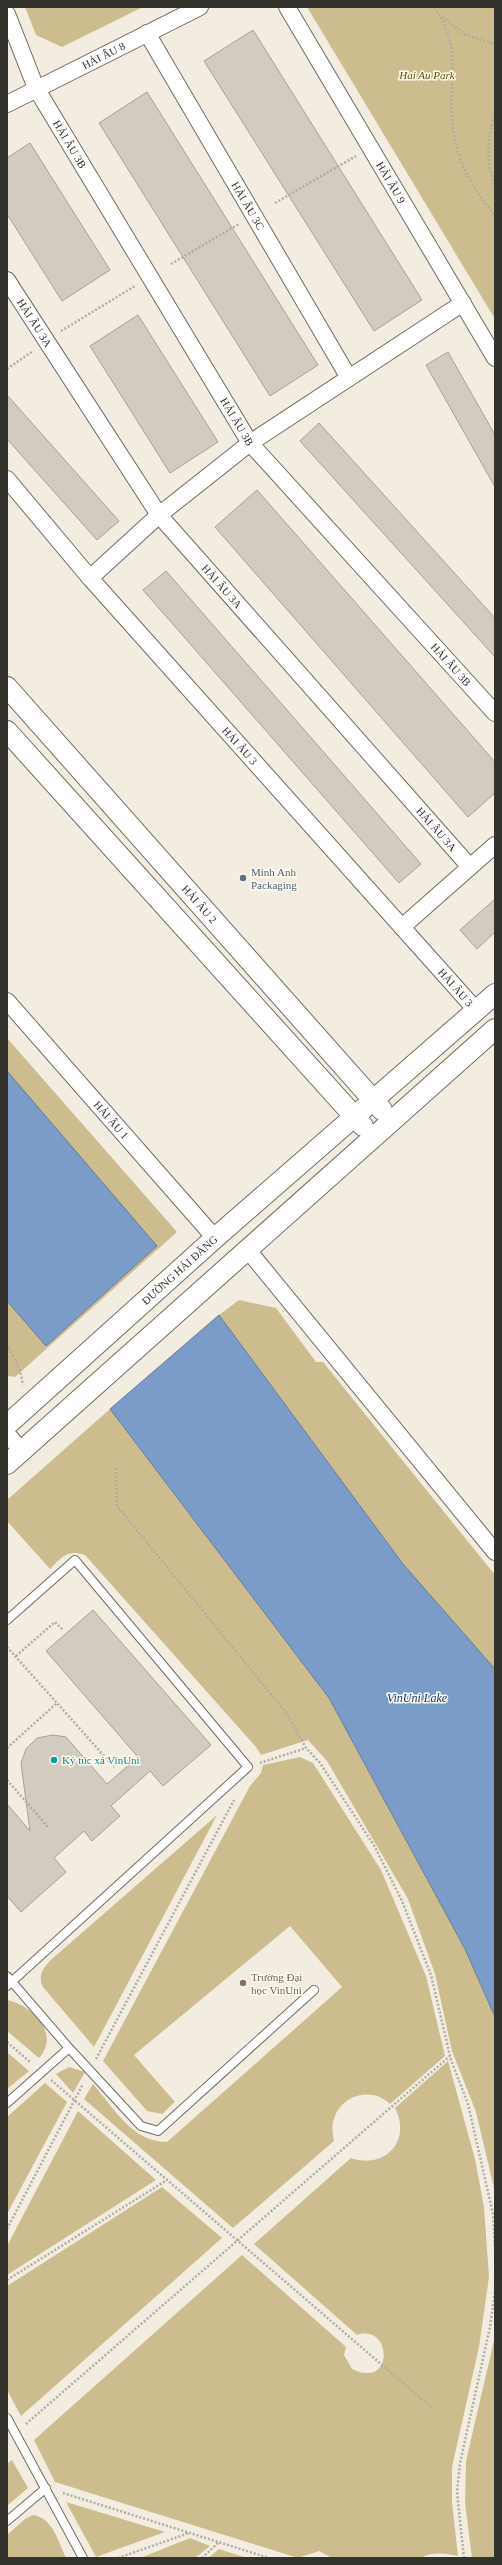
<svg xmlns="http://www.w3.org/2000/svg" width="502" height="2565" viewBox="0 0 502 2565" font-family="Georgia,serif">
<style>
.green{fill:#cdbd8e}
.water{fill:#7b9cc9;stroke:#657c9a}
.building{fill:#d1ccbf;stroke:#a5a194}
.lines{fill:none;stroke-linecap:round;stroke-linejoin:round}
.service-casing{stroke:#706d61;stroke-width:10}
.minor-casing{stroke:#706d61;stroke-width:18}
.tertiary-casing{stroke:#706d61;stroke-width:22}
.path{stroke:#b0aca2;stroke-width:2.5;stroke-dasharray:2 2;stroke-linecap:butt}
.service{stroke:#fff;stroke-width:8}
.minor{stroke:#fff;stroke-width:16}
.tertiary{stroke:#fff;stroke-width:20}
.service-dot{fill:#5c6f8a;stroke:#fefbf0;stroke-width:1.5}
.culture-dot{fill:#0f9aa8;stroke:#fefbf0;stroke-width:1.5}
.education-dot{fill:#8d6e63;stroke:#fefbf0;stroke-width:1.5}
.labels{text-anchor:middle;stroke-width:3;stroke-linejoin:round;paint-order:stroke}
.street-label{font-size:11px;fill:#33322c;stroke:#fefbf0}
.park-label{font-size:11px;font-style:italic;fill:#5e4b01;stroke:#fefbf0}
.service-label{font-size:11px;fill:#4e5e75;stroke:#fefbf0;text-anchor:start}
.culture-label{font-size:11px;fill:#0d838f;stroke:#fefbf0;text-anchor:start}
.education-label{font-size:11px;fill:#785e54;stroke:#fefbf0;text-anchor:start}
.water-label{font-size:12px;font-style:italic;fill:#0d3970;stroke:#fefbf0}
</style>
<rect width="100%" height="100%" fill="#f2ede0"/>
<path class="green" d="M25 7H143L62 47 36 35Z
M307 7H495V319Z
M7 1038 177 1232 15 1377 7 1376Z
M239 1300 276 1308 316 1362H323L495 1575V1669L403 1564 219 1315Z
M110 1409 329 1698 465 1949 495 2017V2192L476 2112 452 2051 435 1974 408 1899 327 1761 308 1740 261 1755 256 1747 85 1555C67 1549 62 1557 50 1569L7 1521V1500Z
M300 1757 313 1763 381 1870 426 1976 445 2056 390 2104C372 2086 341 2095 334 2119 331 2126 333 2134 334 2141L233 2228 84 2099 93 2084C114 2108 132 2142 167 2142L342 1987 290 1926 134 2055 175 2102 162 2114 147 2111 103 2061 250 1786 261 1773 263 1765Z
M217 1815 94 2047 43 1987C37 1975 44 1966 53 1958Z
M7 2000C32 2005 61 2034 39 2058L7 2031Z
M7 2052 29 2071 7 2089Z
M448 2061 475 2159 484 2207 489 2277 479 2347 452 2467V2502L458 2556C446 2554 433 2551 421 2558H332L319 2551 298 2558 55 2482 34 2440 242 2255 346 2347 344 2355 352 2369C395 2390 392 2323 357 2335L254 2244 351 2158C385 2170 412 2140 395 2108Z
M69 2067 85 2072 73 2093 56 2074Z
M45 2083 67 2102 7 2214V2117Z
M78 2111 156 2180 7 2275V2246Z
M162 2187 222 2238 21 2416 7 2390V2286Z
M495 2336V2558H472L465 2503 466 2461Z
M12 2460 28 2488 7 2506V2464Z
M66 2502 165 2532 96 2557Z
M33 2515C53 2518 58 2541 66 2558H7V2535L25 2519Z
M190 2538 210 2546 195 2558H140Z
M219 2549 247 2558H208Z"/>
<path class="water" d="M7 1071 157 1246 46 1346 7 1301Z
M219 1315 403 1564 495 1669V2017L465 1949 329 1698 110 1409Z"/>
<path class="building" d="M253 30 422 300 374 331 204 61Z
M147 92 318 365 270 396 99 123Z
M30 143 110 270 62 301 7 214V158Z
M138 315 218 442 170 473 90 346Z
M448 352 495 435V487L426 365Z
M7 395 119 521 97 540 7 439Z
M319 423 495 618V657L300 441Z
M257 490 495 762V793L468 817 215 527Z
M166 571 421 864 399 883 143 590Z
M495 899V932L477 949 460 930Z
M93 1610 211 1745 163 1786 150 1771 111 1806 120 1816 92 1841 84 1831 54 1858 66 1872 21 1912 7 1896V1804L30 1831 21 1763 26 1749 37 1738 53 1735 66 1737 107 1784 138 1757 46 1651Z"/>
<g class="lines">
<g class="service-casing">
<path id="service" d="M7 1620 75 1560 248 1767 7 1986
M7 1976 69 2048 141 2126 158 2131 314 1990
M7 2103 69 2048
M7 2418 83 2558
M7 2521 46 2488"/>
</g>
<g class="minor-casing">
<g id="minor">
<path id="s1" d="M287 7 495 358"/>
<path id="s2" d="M7 14 36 88 250 443 495 713"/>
<path id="s3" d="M147 33 349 378"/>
<path id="s4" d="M7 104 200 7"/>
<path id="s5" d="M7 280 159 515 470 867"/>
<path id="s6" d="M7 479 90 578 476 1010"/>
<path d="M90 578 159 515 250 443 463 303"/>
<path d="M402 927 495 845"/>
<path id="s7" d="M7 1001 215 1238"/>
<path d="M247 1249 495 1552"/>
<path d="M7 1434 22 1451"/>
</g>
</g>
<g class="tertiary-casing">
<g id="tertiary">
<path id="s8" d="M7 687 382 1110"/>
<path d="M7 731 363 1126"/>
<path id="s9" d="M7 1425 215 1238 495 994"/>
<path d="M7 1464 495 1029"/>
</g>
</g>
<path class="path" d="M434 7C465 51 446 82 453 128 457 162 473 189 495 215
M442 17 466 35 495 44
M495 112C488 137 485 161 495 186
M275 203 356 156
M171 264 239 224
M61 331 135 286
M7 369 33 351
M7 1344 20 1370 23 1385
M116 1468 117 1506 287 1714 306 1748 320 1763 375 1847 402 1901 431 1975 451 2060 468 2104 493 2214 495 2249
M7 1647 114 1767
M16 1656 55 1622 63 1630
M7 1748 57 1703
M260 1763 306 1748
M7 1780 48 1827
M7 2042 31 2063
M96 2059 234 1800
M51 2080 432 2408
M7 2229 83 2084
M7 2280 167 2180
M26 2424 450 2056
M63 2493 269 2558
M118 2558 189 2533
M202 2558 219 2542
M464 2558 457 2492 460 2463 490 2327 495 2291"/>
<use href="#service" class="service"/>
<use href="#minor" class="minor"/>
<use href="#tertiary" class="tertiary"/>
</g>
<circle class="service-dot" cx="243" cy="878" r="4"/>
<circle class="culture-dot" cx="54" cy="1760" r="4"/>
<circle class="education-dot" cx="243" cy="1983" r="4"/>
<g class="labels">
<g class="street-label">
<text dy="4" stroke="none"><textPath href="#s4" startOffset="108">HẢI ÂU 8</textPath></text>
<text dy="4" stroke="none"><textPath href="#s2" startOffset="145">HẢI ÂU 3B</textPath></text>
<text dy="4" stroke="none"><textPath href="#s1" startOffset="204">HẢI ÂU 9</textPath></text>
<text dy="4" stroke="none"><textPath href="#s3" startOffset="200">HẢI ÂU 3C</textPath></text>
<text dy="4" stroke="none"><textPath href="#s5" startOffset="51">HẢI ÂU 3A</textPath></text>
<text dy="4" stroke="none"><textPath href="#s2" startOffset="469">HẢI ÂU 3B</textPath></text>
<text dy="4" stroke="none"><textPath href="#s5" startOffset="375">HẢI ÂU 3A</textPath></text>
<text dy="4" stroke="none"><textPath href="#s2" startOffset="793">HẢI ÂU 3B</textPath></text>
<text dy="4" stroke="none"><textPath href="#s6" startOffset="354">HẢI ÂU 3</textPath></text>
<text dy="4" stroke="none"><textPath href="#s5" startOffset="699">HẢI ÂU 3A</textPath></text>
<text dy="4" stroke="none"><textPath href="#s8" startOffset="290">HẢI ÂU 2</textPath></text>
<text dy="4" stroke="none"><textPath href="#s6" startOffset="678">HẢI ÂU 3</textPath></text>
<text dy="4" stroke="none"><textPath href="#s7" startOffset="158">HẢI ÂU 1</textPath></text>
<text dy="4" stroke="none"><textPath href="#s9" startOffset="232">ĐƯỜNG HẢI ĐĂNG</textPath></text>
</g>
<g class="park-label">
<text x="427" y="79">Hai Au Park</text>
</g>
<g class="service-label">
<text x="251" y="876">Minh Anh<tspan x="251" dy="13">Packaging</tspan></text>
</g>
<g class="culture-label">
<text x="62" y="1764">Ký túc xá VinUni</text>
</g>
<g class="education-label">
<text x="251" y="1981">Trường Đại<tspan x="251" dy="13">học VinUni</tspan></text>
</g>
<g class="water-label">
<text x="417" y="1702">VinUni Lake</text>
</g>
</g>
<rect width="502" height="2565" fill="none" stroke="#33322c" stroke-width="16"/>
</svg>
